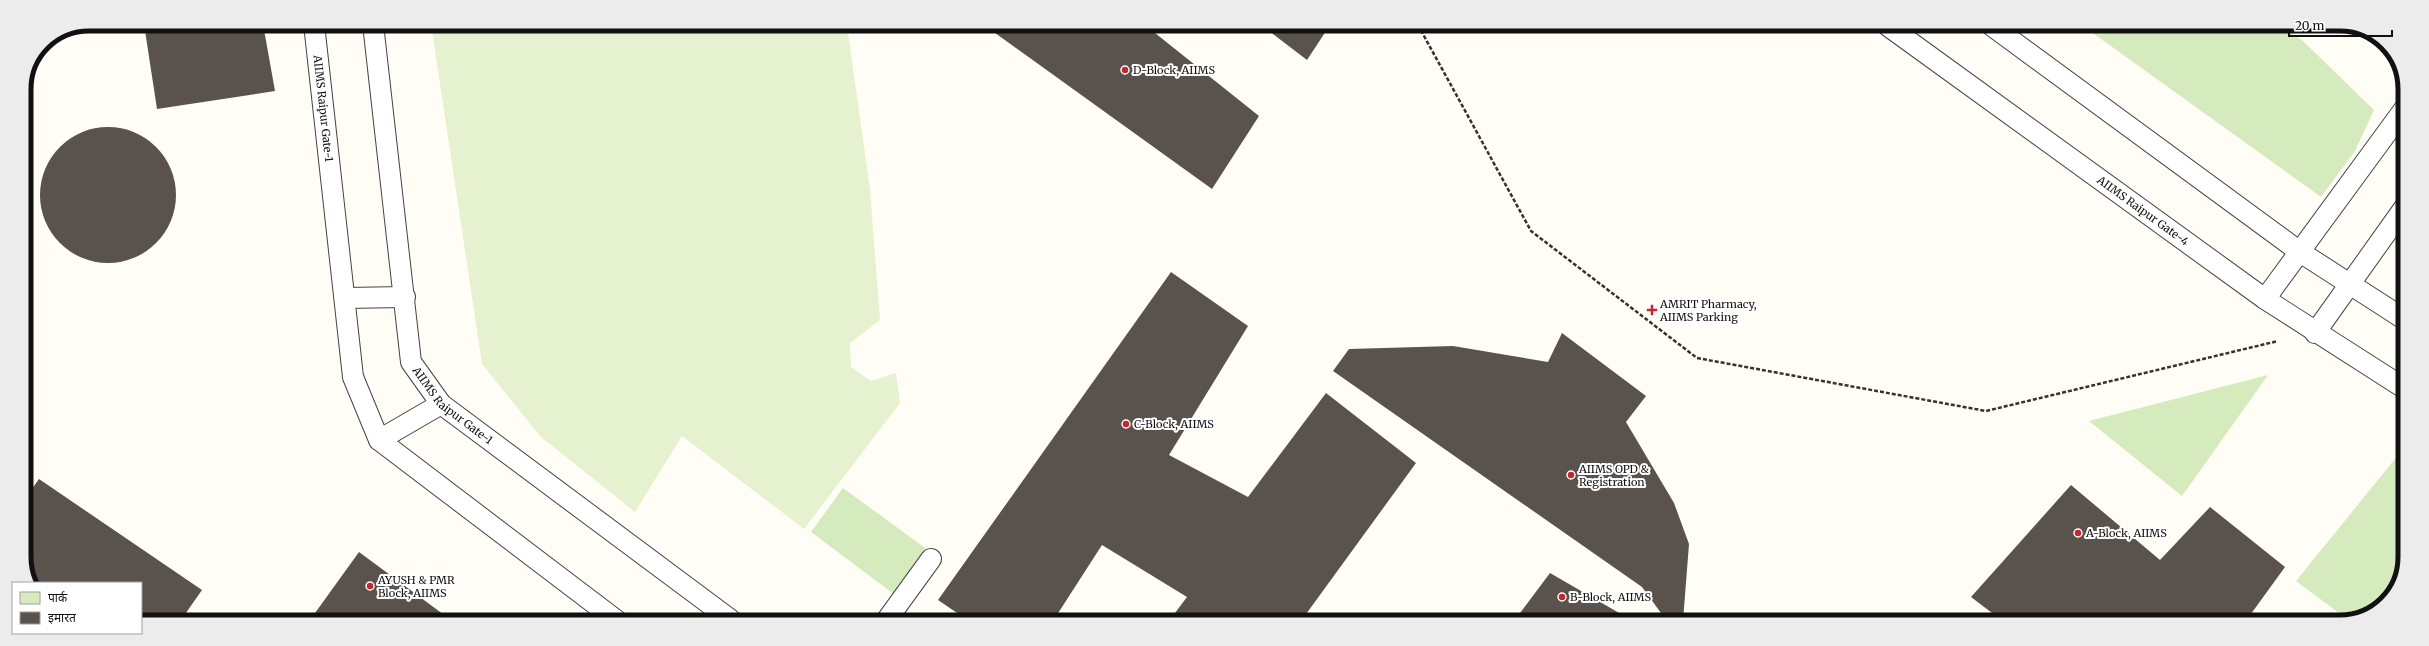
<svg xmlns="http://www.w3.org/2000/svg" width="2429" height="646" viewBox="0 0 2429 646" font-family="Merriweather,'Noto Sans Devanagari',serif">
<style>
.green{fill:#d5ebbd}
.pitch{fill:#e6f2cf}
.building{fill:#5a524d}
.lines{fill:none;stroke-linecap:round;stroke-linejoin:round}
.lane-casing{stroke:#444;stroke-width:22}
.path{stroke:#333;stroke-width:2.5;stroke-dasharray:4 2;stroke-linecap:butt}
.lane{stroke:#fff;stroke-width:20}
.poi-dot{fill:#c4262e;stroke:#fff;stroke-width:1.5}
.labels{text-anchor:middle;stroke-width:4;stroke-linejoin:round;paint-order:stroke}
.poi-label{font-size:11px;fill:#111;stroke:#fff;text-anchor:start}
.street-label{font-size:11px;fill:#111;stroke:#fff}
.rim{fill:none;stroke:#111;stroke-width:5}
</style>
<rect width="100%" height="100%" fill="#fffdf5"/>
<path class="green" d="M2083 26H2281L2303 41 2374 110 2355 151 2321 197Z
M2268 375 2182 496 2089 421Z
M2403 449V573L2380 608 2347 619 2296 581Z
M843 488 928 550 895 595 811 532Z"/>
<path class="pitch" d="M431 24 847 25 870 190 880 320 850 343 851 367 871 381 896 373 900 403 804 529 682 436 635 512 541 437 482 364Z"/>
<path class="building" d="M144 24H263L275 91 157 109Z
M984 25H1145L1259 116 1212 189Z
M1261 25H1330L1307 60Z
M2347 26H2356L2384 43 2380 49Z
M40 195a68 68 0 1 1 136 0a68 68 0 1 1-136 0Z
M1171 272 1248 326 1169 455 1248 497 1326 393 1416 463 1301 621H1169L1187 597 1102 545 1053 621H969L938 600Z
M1562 333 1646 396 1626 422 1674 503 1689 544 1683 621 1661 613 1642 587 1333 371 1349 349 1453 346 1548 362Z
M39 479 202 590 181 620H141V583H33L24 561V500Z
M2071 485 2160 560 2210 507 2285 567 2248 618 2253 622H2004L1971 597Z
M359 552 451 620H310Z
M1550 573 1633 621H1514Z"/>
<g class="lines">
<g class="lane-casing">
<g id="lane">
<path id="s1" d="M314 24 353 377 379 440 616 620"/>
<path id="s2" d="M373 24 411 362 441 404 731 620"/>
<path id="s3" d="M1888 26 2265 299 2404 388"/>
<path d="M1992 26 2300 252 2404 319"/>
<path d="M345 298 405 297"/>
<path d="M2265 299 2405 108"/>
<path d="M2315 333 2404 208"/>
<path d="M379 440 441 404"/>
<path d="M886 621 931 559"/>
</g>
</g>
<path class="path" d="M1418 25 1531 231 1697 358 1986 411 2278 341"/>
<use href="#lane" class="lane"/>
</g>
<g class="poi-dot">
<circle cx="1125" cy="70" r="4"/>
<path d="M1650 304h4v4h4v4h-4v4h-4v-4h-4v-4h4z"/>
<circle cx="1126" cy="424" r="4"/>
<circle cx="1571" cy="475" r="4"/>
<circle cx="2078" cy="533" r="4"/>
<circle cx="370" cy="586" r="4"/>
<circle cx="1562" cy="597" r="4"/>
</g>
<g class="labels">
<g class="poi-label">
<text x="1133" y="74">D-Block, AIIMS</text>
<text x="1660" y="308">AMRIT Pharmacy,<tspan x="1660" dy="13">AIIMS Parking</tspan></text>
<text x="1134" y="428">C-Block, AIIMS</text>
<text x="1579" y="473">AIIMS OPD &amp;<tspan x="1579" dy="13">Registration</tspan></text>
<text x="2086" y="537">A-Block, AIIMS</text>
<text x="378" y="584">AYUSH &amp; PMR<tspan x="378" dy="13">Block, AIIMS</tspan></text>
<text x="1570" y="601">B-Block, AIIMS</text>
</g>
<g class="street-label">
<text dy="4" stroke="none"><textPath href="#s1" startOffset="85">AIIMS Raipur Gate-1</textPath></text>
<text dy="4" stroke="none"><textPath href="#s3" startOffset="315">AIIMS Raipur Gate-4</textPath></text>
<text dy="4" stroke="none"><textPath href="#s2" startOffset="401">AIIMS Raipur Gate-1</textPath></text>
</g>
</g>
<path d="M0 0H2429V646H0ZM89 31H2340A58 58 0 0 1 2398 89V557A58 58 0 0 1 2340 615H89A58 58 0 0 1 31 557V89A58 58 0 0 1 89 31Z" fill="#ececec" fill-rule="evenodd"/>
<path class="rim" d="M89 31H2340A58 58 0 0 1 2398 89V557A58 58 0 0 1 2340 615H89A58 58 0 0 1 31 557V89A58 58 0 0 1 89 31Z"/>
<rect x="12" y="582" width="130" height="52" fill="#ffffff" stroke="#a0a0a0"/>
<rect x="20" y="592" width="20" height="12" fill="#d5ebbd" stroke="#a0a0a0"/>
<text x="48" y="602" font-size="12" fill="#111111">पार्क</text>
<rect x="20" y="612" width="20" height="12" fill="#5a524d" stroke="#a0a0a0"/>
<text x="48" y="622" font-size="12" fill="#111111">इमारत</text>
<path d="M2289 30v6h103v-6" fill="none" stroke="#111111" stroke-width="2"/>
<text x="2295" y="30" font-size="12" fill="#111111" stroke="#ffffff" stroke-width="3" paint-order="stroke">20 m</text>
</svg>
